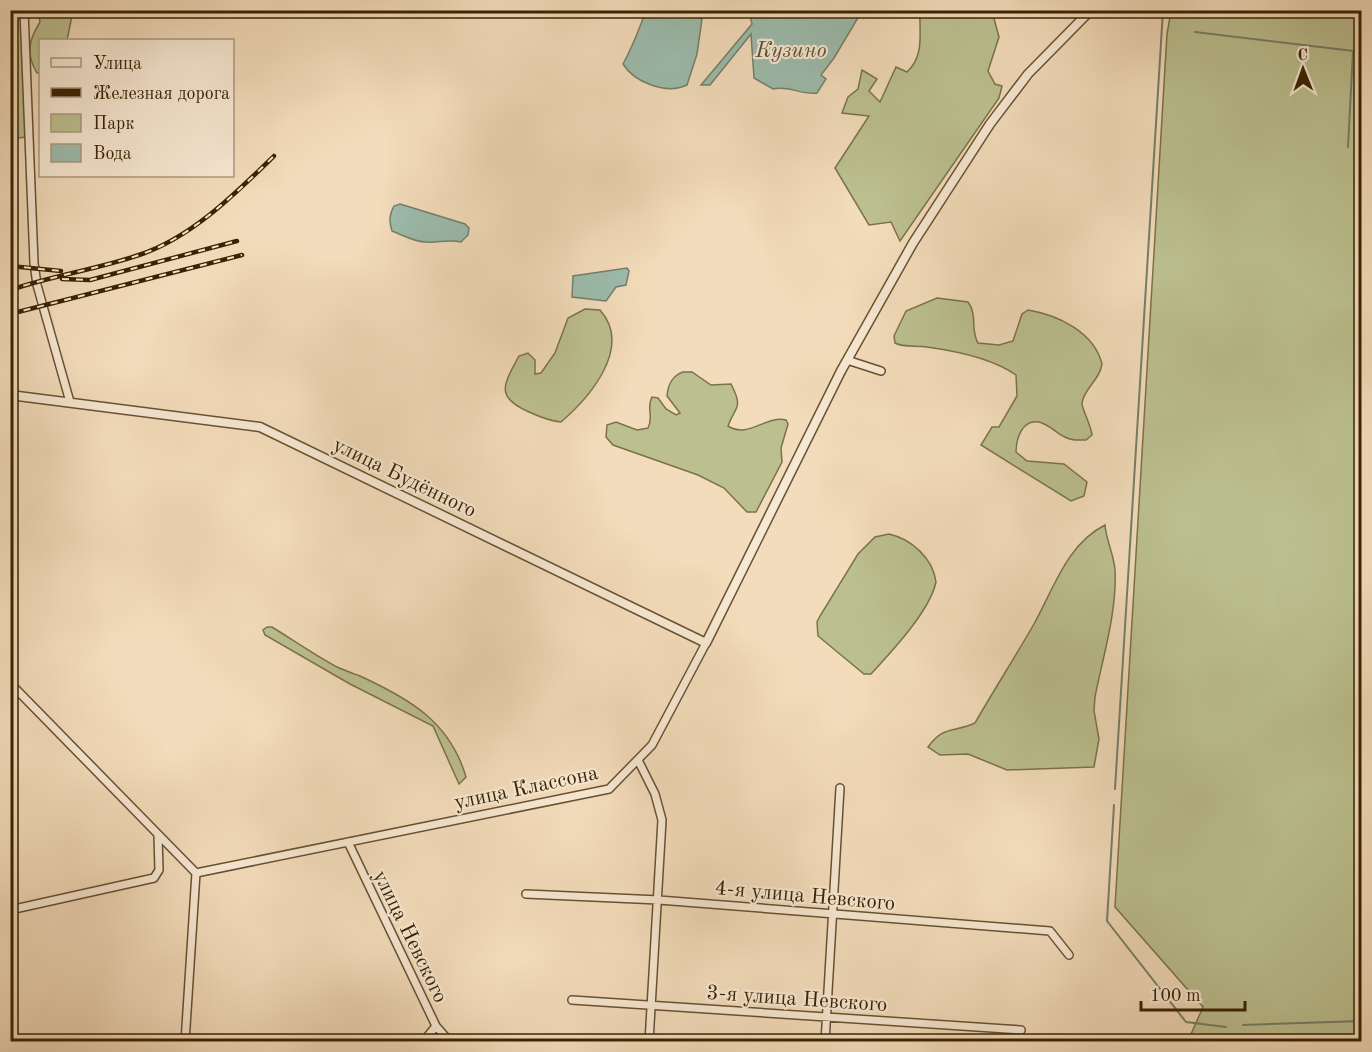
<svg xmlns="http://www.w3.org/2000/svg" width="1372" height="1052" viewBox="0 0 1372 1052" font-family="'Old Standard TT',serif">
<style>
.green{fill:#bcc090;stroke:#7b7249;stroke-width:1.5}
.water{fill:#9cbcad;stroke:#757f69;stroke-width:1.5}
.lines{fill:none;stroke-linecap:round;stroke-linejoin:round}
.stream{stroke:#757f69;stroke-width:2}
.minor-casing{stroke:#685130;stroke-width:10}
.tertiary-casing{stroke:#685130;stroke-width:11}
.minor{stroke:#f7e8d3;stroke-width:7}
.tertiary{stroke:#f7e8d3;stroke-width:8}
.rail-casing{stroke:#3a2302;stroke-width:4.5}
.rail{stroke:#f7e8d3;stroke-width:2;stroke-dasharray:7;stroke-linecap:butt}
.labels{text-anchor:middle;stroke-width:4.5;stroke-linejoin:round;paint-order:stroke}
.street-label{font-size:21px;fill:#3a2302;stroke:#f7e8d3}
.water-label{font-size:22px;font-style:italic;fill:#575135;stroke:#f7e8d3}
</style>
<rect width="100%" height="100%" fill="#f3dcbb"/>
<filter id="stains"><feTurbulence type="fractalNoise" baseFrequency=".00333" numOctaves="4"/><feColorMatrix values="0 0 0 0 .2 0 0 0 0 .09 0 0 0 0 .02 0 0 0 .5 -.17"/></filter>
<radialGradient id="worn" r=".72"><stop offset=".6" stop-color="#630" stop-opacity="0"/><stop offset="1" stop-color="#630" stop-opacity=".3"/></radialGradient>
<path class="green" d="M10 11H21L26 137 11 139Z
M38 11H73L67 40H40V73H37C25 53 29 40 40 22Z
M920 11H992L999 37 988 71 995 84 1002 86 999 98 900 241 891 222 869 225 835 168 869 116 842 113 848 97 858 89 862 70 877 79 869 91 880 102 896 67 907 72C925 55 919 33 920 11Z
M1171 11H1361V1041H1188L1203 1007 1115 907 1167 34Z
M937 298 968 302C978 315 970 330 978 343L999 345 1013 341 1022 314 1028 310C1058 315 1094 332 1102 364 1100 380 1084 388 1082 403 1081 407 1091 425 1092 435L1086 440C1080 440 1074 441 1067 438 1058 435 1049 424 1039 422 1022 419 1016 439 1016 452L1027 461 1064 464 1087 482 1084 496 1071 501 981 445 992 427H999L1017 396 1016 375C992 358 956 351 927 347 916 345 905 348 895 343L894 336 906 311Z
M585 309 600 310C633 347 590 397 561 422 550 421 540 417 529 412 494 397 504 384 519 356L528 353 535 360V374L541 373 555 353 568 318Z
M683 372H692L711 385 731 384C744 409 735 406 728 426 748 439 766 415 786 420L788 424 781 448 782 462 756 512H747L724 488 698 475 613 445 606 437 607 425 616 422 637 430 648 428C654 417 646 408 652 397L658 398 666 409 676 415 680 413 667 396C668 384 672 376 683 372Z
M1105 525C1106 540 1114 555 1115 570 1117 612 1103 656 1095 697L1094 711 1099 739 1094 767 1007 770 968 754 940 755 928 747C944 725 953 733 975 723 994 690 1015 657 1034 624 1054 588 1067 544 1105 525Z
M889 534C911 539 933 558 936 582 930 611 891 652 871 674H864L818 636 817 622 820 616 858 554 875 537Z
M267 627H272C293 640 313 654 335 666 343 670 352 673 360 676 410 699 450 722 466 777L459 784 433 726 350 684 265 635 263 630Z"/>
<path class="water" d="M646 11H686L702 19 697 54 687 85C666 95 634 82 623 64 634 44 638 31 646 11Z
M749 11V10L862 11 834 58 821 75 826 79 817 93C802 95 787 85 773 89L754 78 751 34 710 85H701L752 24Z
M400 204 465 224 469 228 468 235 461 242C448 239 438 243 426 242 414 242 403 235 392 231 389 221 389 215 394 206Z
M627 268 629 271 626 285 616 287 606 301 572 297 573 276Z"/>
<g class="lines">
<path class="stream" d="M1195 32 1362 52
M1348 147 1353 51
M1115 789 1163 10
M1114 805 1107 921 1186 1022 1226 1027
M1361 992 1362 986
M1243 1025 1362 1021"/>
<g class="minor-casing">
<path id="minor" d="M24 10 34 263 37 285 70 402
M847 360 881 371
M10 683 196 873
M638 760 655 794 662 820 649 1042
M348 842 436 1026 450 1042
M196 873 609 789 652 745 706 643
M526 894 659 900 1050 931 1069 955
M10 910 154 878 159 870 158 836
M572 1000 1021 1030
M185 1042 196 873
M423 1042 436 1026
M825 1042 840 788"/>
</g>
<g class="tertiary-casing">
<path id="tertiary" d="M10 395 260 427 706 643 841 371 913 243 990 124 1028 74 1091 10"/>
</g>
<use href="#minor" class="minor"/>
<use href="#tertiary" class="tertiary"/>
<g class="rail-casing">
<path id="rail" d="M10 266 61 271
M62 279 90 280 237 241
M10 290C52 276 97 269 139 255 191 238 235 194 274 156
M10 314 242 255"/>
</g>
<use href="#rail" class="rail"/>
</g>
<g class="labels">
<g class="street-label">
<text transform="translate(405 477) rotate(26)" y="7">улица Будённого</text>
<text transform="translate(526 787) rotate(-12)" y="7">улица Классона</text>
<text transform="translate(805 895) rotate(5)" y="7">4-я улица Невского</text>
<text transform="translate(411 936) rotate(64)" y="7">улица Невского</text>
<text transform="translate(797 998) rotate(4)" y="7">3-я улица Невского</text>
</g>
<g class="water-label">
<text x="791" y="57">Кузино</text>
</g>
</g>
<rect width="1372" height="1052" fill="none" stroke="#f3dcbb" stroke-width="36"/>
<rect x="12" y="12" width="1348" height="1028" fill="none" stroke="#3a2302" stroke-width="3"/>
<rect x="18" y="18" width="1336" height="1016" fill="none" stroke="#3a2302" stroke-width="1.5"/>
<rect x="39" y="39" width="195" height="138" fill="#f7e8d3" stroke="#ab997f" stroke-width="1.5"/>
<rect x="51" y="58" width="30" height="9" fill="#f7e8d3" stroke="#ab997f" stroke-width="1.5"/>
<text x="93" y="69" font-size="18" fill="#3a2302">Улица</text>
<rect x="51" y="88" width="30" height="9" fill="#3a2302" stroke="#ab997f" stroke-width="1.5"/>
<text x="93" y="99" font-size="18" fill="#3a2302">Железная дорога</text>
<rect x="51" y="114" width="30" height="18" fill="#bcc090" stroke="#ab997f" stroke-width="1.5"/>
<text x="93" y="129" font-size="18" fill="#3a2302">Парк</text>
<rect x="51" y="144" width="30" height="18" fill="#9cbcad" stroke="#ab997f" stroke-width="1.5"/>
<text x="93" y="159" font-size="18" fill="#3a2302">Вода</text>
<g transform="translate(1303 69) rotate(359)" stroke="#f7e8d3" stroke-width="4.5" paint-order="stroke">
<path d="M0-4.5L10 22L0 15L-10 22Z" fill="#3a2302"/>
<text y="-9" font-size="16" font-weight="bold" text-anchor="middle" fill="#3a2302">С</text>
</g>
<path d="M1141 1001v9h104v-9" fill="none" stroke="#3a2302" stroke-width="3"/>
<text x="1150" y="1001" font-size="18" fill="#3a2302" stroke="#f7e8d3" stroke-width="4.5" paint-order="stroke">100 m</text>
<rect width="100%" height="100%" filter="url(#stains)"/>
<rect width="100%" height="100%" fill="url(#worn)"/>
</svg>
